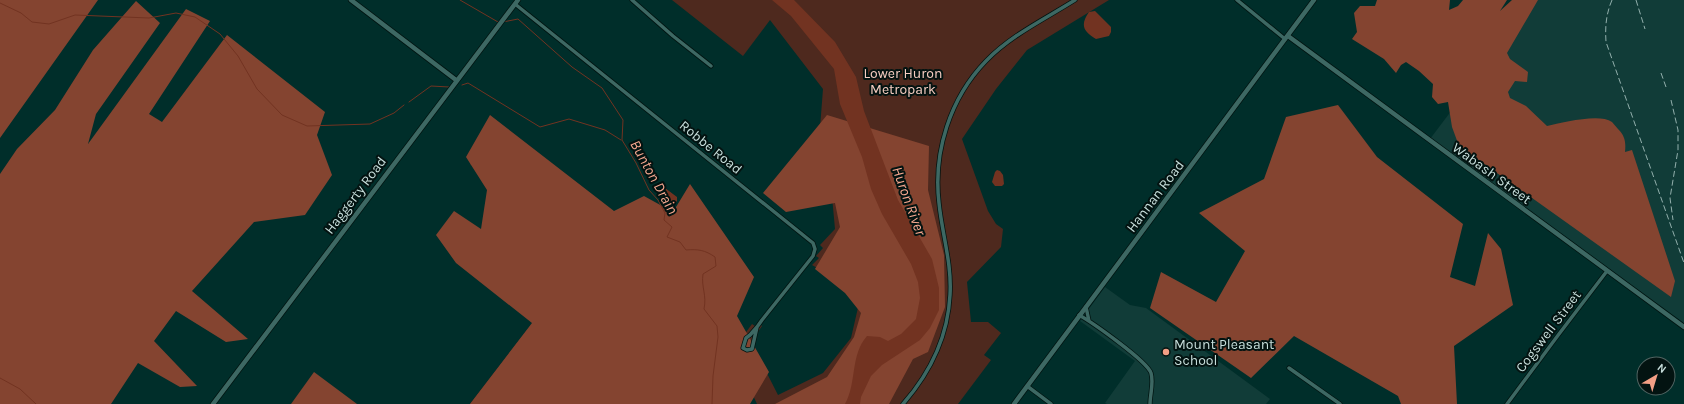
<svg xmlns="http://www.w3.org/2000/svg" width="1684" height="404" viewBox="0 0 1684 404" font-family="Karla,sans-serif">
<style>
.built{fill:#113c38}
.green{fill:#4e291e}
.forest{fill:#844430}
.water{fill:#723321}
.lines{fill:none;stroke-linecap:round;stroke-linejoin:round}
.stream{stroke:#723321;stroke-width:1}
.minor-casing{stroke:#001411;stroke-width:5}
.tertiary-casing{stroke:#001411;stroke-width:6}
.minor{stroke:#3d6863;stroke-width:3.5}
.tertiary{stroke:#3d6863;stroke-width:4.5}
.rail{stroke:#93b0ad;stroke-width:1;stroke-dasharray:6 3;stroke-linecap:butt}
.poi-dot{fill:#f39f85;stroke:#031311;stroke-width:1.5}
.labels{text-anchor:middle;stroke-width:4;stroke-linejoin:round;paint-order:stroke}
.park-label{font-size:14px;fill:#f6cdc1;stroke:#031311}
.street-label{font-size:14px;fill:#c7dedb;stroke:#031311}
.poi-label{font-size:14px;fill:#c7dedb;stroke:#031311;text-anchor:start}
.water-label{font-size:15px;font-style:italic;fill:#f6a890;stroke:#031311}
</style>
<rect width="100%" height="100%" fill="#002e2a"/>
<path class="built" d="M1535 0H1684V323L1430 139Z
M1105 287 1130 305 1146 308 1270 399 1266 404H1107L1105 403 1135 361 1080 321Z"/>
<path class="green" d="M672 0H1109L1027 50 996 89 962 139 988 211 996 224 1003 229 1001 247 967 282 971 322H988L1001 333 984 355 991 360 958 404H757L733 352 470 404 586 254 470 164 499 126 744 335 752 324 755 326 758 322 762 326 751 342 778 395 823 373 851 338 860 299 848 285 812 265 819 258 816 256 823 248 820 245 835 229 828 153 820 128 823 89 770 20 743 56Z"/>
<path class="forest" d="M0 0H98L0 138Z
M1377 0H1450L1449 10 1458 6 1463 0H1507L1500 11 1512 0H1538L1507 53 1510 59 1528 72 1527 82 1515 81 1508 92 1510 98 1526 106 1547 126C1562 123 1599 113 1612 122 1614 124 1616 127 1618 129 1625 136 1626 142 1625 152L1632 150 1675 281 1671 297 1459 146 1452 127 1448 102 1438 104 1432 97 1433 84 1419 71 1406 62 1401 65 1396 73 1384 59 1352 39 1357 32 1354 13 1360 6H1375Z
M136 1 160 23 96 114 88 144 186 9 210 21 149 114 162 122 227 35 325 112 317 135 332 175 305 215 254 222 192 291 248 339 226 342 176 311 154 341 197 386 180 387 138 363 111 404H0V174L17 149 55 110 93 50Z
M1338 105 1377 157 1463 224 1450 277 1475 286 1488 233 1501 249 1513 305 1454 346 1457 404H1401L1398 396 1294 336 1251 378 1150 308 1161 272 1216 302 1245 251 1199 213 1264 179 1286 117Z
M490 115 614 211 644 196 673 212 690 184 754 277 737 316 769 372 750 404H470L532 323 456 263 436 235 454 211 481 229 487 190 466 157Z
M827 115 929 146 928 190 944 255 945 307 928 352 913 359 889 404H775L827 377 854 337 861 313 845 293 815 269 840 227 835 203 786 212 763 193Z
M314 372 357 404H291Z"/>
<path class="water" d="M772 0H794L835 42 856 77 864 111 898 200 932 259 939 288V310L930 328 920 340 882 365 871 376 861 397 860 404H845C857 383 850 355 867 336L880 337 888 341 901 334 916 319 920 298 918 282 911 264 882 214 871 189 862 157 840 104 834 69 791 16Z
M1095 11 1111 27V32L1109 36 1096 39C1083 31 1080 25 1089 12Z
M997 170 1000 171 1003 175 1004 184 1002 186H995L992 182 995 172Z
M665 188 677 197V201L674 204 670 205 659 195 661 189Z"/>
<g class="lines">
<path class="stream" d="M460 0 498 22
M0 3 21 13 32 22 49 24 75 15 149 18 176 13 195 17 220 34 238 56 257 89 282 115 307 126 370 124 394 113 404 105
M503 22 518 19 572 67 602 88 623 120 622 140 636 163 649 190 658 200 665 213 664 220 672 227 667 237 680 242 686 250C698 249 705 250 715 257L716 266 703 274C701 287 707 295 704 309L717 326 718 337 713 376 712 404
M462 85 468 83 540 127 569 119 605 130 621 140
M409 102 431 86 449 87
M0 378 20 389 36 404"/>
<g class="minor-casing">
<path id="minor" d="M632 0 673 36 711 66
M1237 0 1285 39
M515 4 813 243 815 249 813 256 762 320 757 327 752 349 747 350 743 348 746 338 750 335 757 327
M1086 307 1089 321
M1079 315C1093 323 1147 361 1151 373 1154 383 1150 394 1150 404
M1289 368 1340 404
M1027 386 1051 404
M903 404C930 373 948 336 950 295 952 263 942 234 939 203 933 152 950 98 986 61 1011 35 1045 19 1075 0
M1507 404 1559 334 1607 271"/>
</g>
<g class="tertiary-casing">
<path id="tertiary" d="M351 0 456 80
M1288 36 1684 327
M213 404 518 0
M1014 404 1314 0"/>
</g>
<use href="#minor" class="minor"/>
<use href="#tertiary" class="tertiary"/>
<path class="rail" d="M1612 0C1606 14 1605 27 1606 42L1684 263
M1636 0 1645 29
M1661 73 1666 87
M1671 100 1678 130V150L1670 198 1673 220"/>
</g>
<circle class="poi-dot" cx="1166" cy="352" r="4"/>
<g class="labels">
<g class="park-label">
<text x="903" y="78">Lower Huron<tspan x="903" dy="16">Metropark</tspan></text>
</g>
<g class="street-label">
<text transform="translate(711 147) rotate(39)" y="5">Robbe Road</text>
<text transform="translate(1492 173) rotate(36)" y="5">Wabash Street</text>
<text transform="translate(355 195) rotate(-53)" y="5">Haggerty Road</text>
<text transform="translate(1155 196) rotate(-53)" y="5">Hannan Road</text>
<text transform="translate(1548 331) rotate(-53)" y="5">Cogswell Street</text>
</g>
<g class="poi-label">
<text x="1174" y="349">Mount Pleasant<tspan x="1174" dy="16">School</tspan></text>
</g>
<g class="water-label">
<text transform="translate(654 177) rotate(61)" y="5">Bunton Drain</text>
<text transform="translate(909 201) rotate(70)" y="5">Huron River</text>
</g>
</g>
<g transform="translate(1656 376) rotate(38)"><circle r="19" fill="#031311" stroke="#516462"/>
<path d="M0-3L7 15L0 10L-7 15Z" fill="#f39f85"/>
<text y="-6" font-size="11" font-weight="bold" text-anchor="middle" fill="#c7dedb">N</text>
</g>
</svg>
